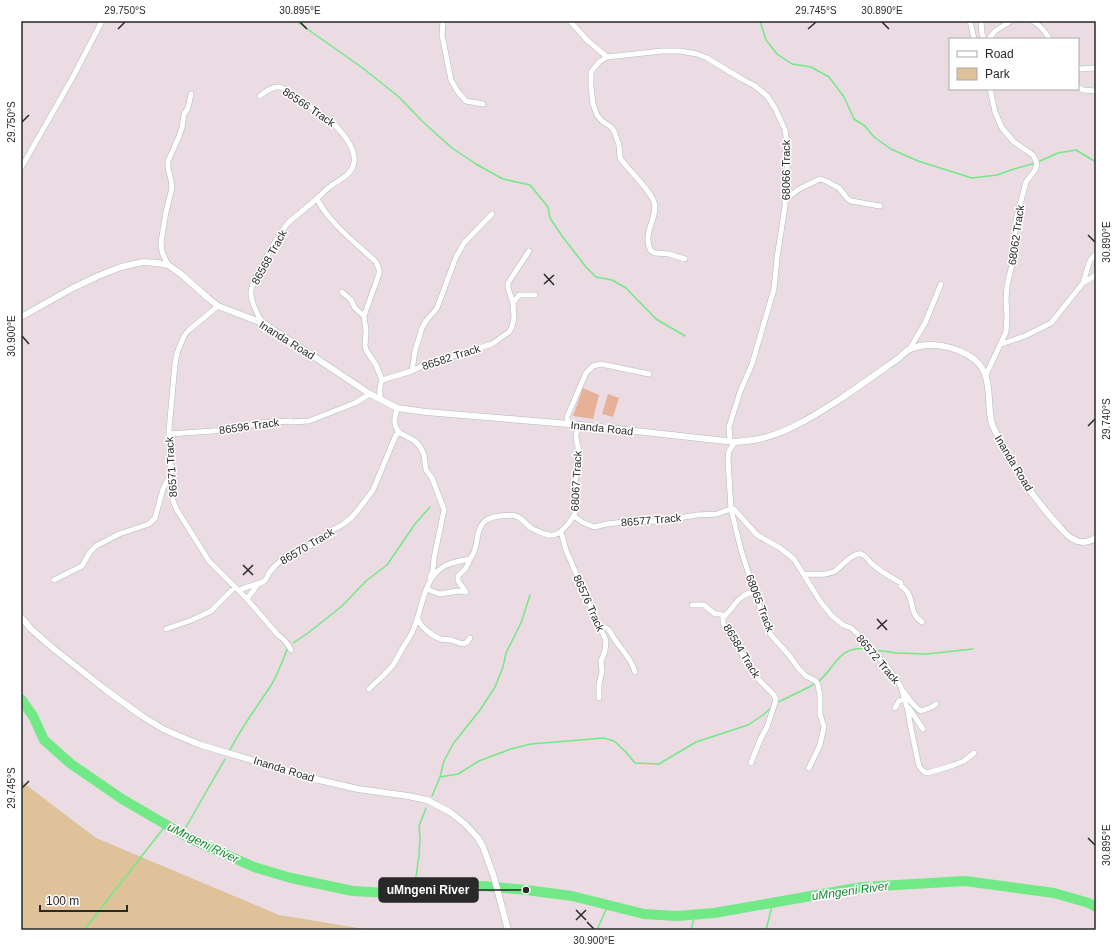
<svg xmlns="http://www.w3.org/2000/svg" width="1117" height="951" viewBox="0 0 1117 951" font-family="Helvetica,sans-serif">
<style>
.green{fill:#dfc19a}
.pitch{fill:#e6b196}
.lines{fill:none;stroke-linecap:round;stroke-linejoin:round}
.stream{stroke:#72e987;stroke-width:1.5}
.river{stroke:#72e987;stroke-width:10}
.minor-casing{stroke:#afbcb9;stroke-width:6}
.tertiary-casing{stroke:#afbcb9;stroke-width:7}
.minor{stroke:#fff;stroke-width:5}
.tertiary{stroke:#fff;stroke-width:6}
.ticks{fill:none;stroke:#292929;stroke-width:1.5}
.labels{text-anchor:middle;stroke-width:3;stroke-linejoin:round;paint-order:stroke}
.street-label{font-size:11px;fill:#292929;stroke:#fff}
.water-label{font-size:12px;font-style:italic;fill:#138630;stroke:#fff}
.leader{fill:none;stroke:#292929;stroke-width:1.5}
.callout-dot{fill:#292929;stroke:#fff;stroke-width:1.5}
.callout{fill:#292929;stroke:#292929;stroke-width:1.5}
.callout-label{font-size:12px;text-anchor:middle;font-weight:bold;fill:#fff}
.neatline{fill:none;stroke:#292929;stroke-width:1.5}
.ticks-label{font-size:10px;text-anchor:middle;fill:#292929}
</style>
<rect width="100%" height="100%" fill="#ebdbe3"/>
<path class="green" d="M21 781 96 838 279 915 364 929 398 930H21Z"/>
<path class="pitch" d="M583 388 599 395 593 419 573 416Z
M608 394 619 398 613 417 602 414Z"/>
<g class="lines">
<path class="stream" d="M296 21 364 69 399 97 422 121 452 148 476 164 503 179 530 185 548 207 550 218 562 236 586 267 596 277 612 280 626 288 656 319 685 336
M760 21 766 40 777 54 792 64 811 67 829 77 844 97 854 119 865 126 874 137 891 149 918 161 972 178 997 175 1014 169 1035 163
M1040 161 1058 153 1076 150 1096 162
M293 643 308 633 327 618 342 606 366 581 387 565 415 524 430 507
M875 650 897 653 926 654 973 649
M776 703C787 698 797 693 807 688 811 686 815 684 818 682 838 665 837 645 870 649
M230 750C241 728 256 708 270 687 277 676 283 660 288 647
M440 777 458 774 479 761 511 749 531 744 604 738 614 741 626 752 635 763 659 764 696 742 748 725 763 715 772 707
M432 796 440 777 444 761 453 744 480 710 495 687 503 667 506 653 521 623 530 595
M182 834 225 759
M414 892 419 855 420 838 419 826 426 808
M84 930 166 825
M597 930 608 905
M691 930 695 914
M766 930 773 902"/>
<path class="river" d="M21 699 33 716 44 740 71 764 122 799 189 838 254 867 291 878 353 891 388 893 436 890 483 886 526 890 572 896 644 914 677 916 714 913 862 887 965 881 1054 893 1089 903 1096 907"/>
<g class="minor-casing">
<path id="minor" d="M443 21 442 35 451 80 458 92 466 101 483 104
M570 21 587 40 607 57 662 51H680L697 54 707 58 740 78 755 86 767 96 775 108 785 130 788 149 785 206 777 258 774 289 752 364 740 392 729 427 730 441
M970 21 974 39
M981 21 982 34 984 39
M1033 21C1039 25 1046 32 1049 39
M989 39 995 31 1011 21
M607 57 599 62 591 72V87L593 104 597 115 602 121 611 127 614 131 619 145 620 158C629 171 649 188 654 202 659 217 641 233 651 251L655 253 669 254 685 259
M1078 69 1096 68
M1078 87 1083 90 1096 91
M260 96C266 92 272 86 279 87 286 88 291 95 297 98 317 111 337 122 349 143 353 150 356 159 353 166 350 176 338 180 331 186 324 191 319 197 313 202 305 209 297 215 289 222 281 230 252 280 251 291 250 298 258 319 264 323
M21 168 74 75 102 21
M317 199C331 225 355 242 376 262L379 269V274L364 316 366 331 365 346 366 350 376 365 382 380C379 387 379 392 381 399
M786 199 799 189 820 179 826 181 839 188 847 198 851 201 880 206
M168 265 162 252 161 242 166 212 172 188 171 180 168 168V161L178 139 182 128 184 114 188 108 191 94
M1083 283 1096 275
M342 292 351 300 355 308 364 316
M513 303 519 295H535
M218 306 189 330 184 336 177 353 175 364 169 430V449L173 501 177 510 209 561 247 599 278 635C284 639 288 644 291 650
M1001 344 1025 336 1051 323 1083 283 1089 263 1091 259 1096 254
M909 350 925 323 941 284
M412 371 424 365 492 344 509 332 512 327 514 318 513 303 508 288V283L529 251
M986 375 1006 332 1007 317 1006 299 1007 286 1013 260 1016 220 1026 182 1035 170 1037 165 1036 161 1033 155 1014 142 1002 128 995 112 990 89
M382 380 412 371 415 351 422 328 426 321 437 308 456 257 464 243 492 214
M568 424 567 417 586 373 593 366 601 364 649 374
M400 433 415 441 421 448 424 455 426 470 432 478 443 507 444 510 434 558 433 570 430 578
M169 434 227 430 258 423 291 421V422L309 421 355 403 370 394
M735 442 729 451 728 460 731 509 741 550 754 590 766 624 771 635 788 654 799 669 806 676 816 681 818 685 820 696V714L824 727 820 745 809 768
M574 516 582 522 594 527 607 524 624 522 660 521 673 519 697 515 717 514 731 509H734L757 535 780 548 794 559 820 601 832 616 843 625 851 628 860 636 888 668 896 679 901 687 908 711 911 729 919 766 924 772 928 773 954 765 964 761 974 753
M561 532 566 550 596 620 606 640 605 651 601 661 602 672 599 684V698
M804 574C814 574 827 576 835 571 841 567 853 552 861 554 864 555 868 559 870 562 879 571 890 577 901 583V586C917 597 907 613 922 622
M54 580 82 566 90 552 96 546 119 534 149 524 155 518 163 489 171 474
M426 589 440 594 458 591 466 592 458 581V576L466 568 470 559
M239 591 244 588 263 582 266 579 269 573 275 566 286 556 296 551 310 546 330 531 342 525 351 518 358 510 373 490 396 435 400 433C392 426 395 417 397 408
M247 599 258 584
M692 605H704L715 614H720L725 616
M418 618C420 627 432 636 441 639 445 640 450 639 454 641 457 642 460 643 463 644L467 642 470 638
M599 625C602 626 605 627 608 629 611 632 612 636 615 640 622 650 632 660 635 672
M166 629 192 620 211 611 235 587
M369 689C377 681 387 673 393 665 397 659 400 652 404 646 407 641 411 636 413 630 423 609 422 581 443 567 450 562 461 561 470 559 483 544 469 519 500 516 505 516 511 514 516 516 523 518 527 527 535 530 540 532 547 536 553 535 561 535 575 517 576 509 576 501 574 493 575 484 575 473 579 462 579 451 578 446 576 441 576 436 576 432 579 428 581 425
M903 691C909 698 913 707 921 711L932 707 936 704
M895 708 899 701 904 699 905 701
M909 708 923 729
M751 763 760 740 767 727 776 700 774 695 760 681 754 673 726 629 723 622V617C731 612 734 602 742 597 746 594 749 594 754 590"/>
</g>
<g class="tertiary-casing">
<path id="tertiary" d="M21 317 71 289 98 276 121 267 143 262 157 263 168 265 181 274 208 298 218 306 265 324 370 394 397 408 426 412 581 425 735 442C746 441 757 440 767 437 795 429 818 413 842 398 852 391 862 384 872 377 881 371 890 364 899 358 902 355 905 352 908 350 928 340 956 346 974 359 994 375 986 402 992 424 995 432 1000 440 1004 448 1018 476 1037 502 1058 525 1062 530 1067 536 1073 539 1081 544 1088 542 1096 538
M21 617 31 629 54 649 106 690 142 716 163 729 179 736 201 745 319 780 358 789 408 796 427 800 450 812 465 824 478 838 483 847 494 877 508 930"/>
</g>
<use href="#minor" class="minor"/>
<use href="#tertiary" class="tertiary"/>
</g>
<path class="ticks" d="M300 22 307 29M882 22 889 29M118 29 125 22M808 29 816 22M22 122 29 115M1088 235 1095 242M544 274 554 285M544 284 554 275M22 336 29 344M1088 426 1095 419M243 565 253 575M243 575 253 565M877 619 887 630M877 629 887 620M22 788 29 781M1088 838 1095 845M576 910 586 920M576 920 586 910M587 922 594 929"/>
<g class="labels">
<g class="street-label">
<text transform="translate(309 107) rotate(34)" y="4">86566 Track</text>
<text transform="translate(786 170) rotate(-90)" y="4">68066 Track</text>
<text transform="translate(1016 235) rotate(-82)" y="4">68062 Track</text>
<text transform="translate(269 257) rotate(-61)" y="4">86568 Track</text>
<text transform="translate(287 340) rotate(32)" y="4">Inanda Road</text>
<text transform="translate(451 357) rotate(-18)" y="4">86582 Track</text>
<text transform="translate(249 426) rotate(-8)" y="4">86596 Track</text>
<text transform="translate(602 428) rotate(6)" y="4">Inanda Road</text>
<text transform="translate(1014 463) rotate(59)" y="4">Inanda Road</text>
<text transform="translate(171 467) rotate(-94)" y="4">86571 Track</text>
<text transform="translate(576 481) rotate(-87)" y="4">68067 Track</text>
<text transform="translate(651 520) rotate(-5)" y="4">86577 Track</text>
<text transform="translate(307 546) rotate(-31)" y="4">86570 Track</text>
<text transform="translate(589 603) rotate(66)" y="4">86576 Track</text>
<text transform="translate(760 603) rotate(69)" y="4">68065 Track</text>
<text transform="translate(742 651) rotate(59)" y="4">86584 Track</text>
<text transform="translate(878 659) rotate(50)" y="4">86572 Track</text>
<text transform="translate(284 769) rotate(17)" y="4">Inanda Road</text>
</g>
<g class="water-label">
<text transform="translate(203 843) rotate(26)" y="4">uMngeni River</text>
<text transform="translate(850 891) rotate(-8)" y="4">uMngeni River</text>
</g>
</g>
<path class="leader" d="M526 890L478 890"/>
<circle class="callout-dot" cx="526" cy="890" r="4"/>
<rect class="callout" x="379" y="878" width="99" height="24" rx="4"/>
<g class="callout-label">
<text x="428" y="894">uMngeni River</text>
</g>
<rect width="1117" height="951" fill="none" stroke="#ffffff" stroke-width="44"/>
<rect x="949" y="38" width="130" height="52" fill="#ffffff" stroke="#a9a9a9"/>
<rect x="957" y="51" width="20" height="6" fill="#ffffff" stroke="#a9a9a9"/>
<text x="985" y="58" font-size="12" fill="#292929">Road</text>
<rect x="957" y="68" width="20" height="12" fill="#dfc19a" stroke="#a9a9a9"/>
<text x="985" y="78" font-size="12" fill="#292929">Park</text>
<path d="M40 905v6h87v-6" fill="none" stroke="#292929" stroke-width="2"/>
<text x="46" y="905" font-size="12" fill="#292929" stroke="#ffffff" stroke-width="3" paint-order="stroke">100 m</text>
<rect x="22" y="22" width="1073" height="907" class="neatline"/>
<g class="ticks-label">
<text x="125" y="14">29.750°S</text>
<text x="300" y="14">30.895°E</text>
<text x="816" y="14">29.745°S</text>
<text x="882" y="14">30.890°E</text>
<text transform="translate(11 122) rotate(-90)" y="4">29.750°S</text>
<text transform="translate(1106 242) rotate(-90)" y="4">30.890°E</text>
<text transform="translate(11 336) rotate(-90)" y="4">30.900°E</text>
<text transform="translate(1106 419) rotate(-90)" y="4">29.740°S</text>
<text transform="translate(11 788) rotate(-90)" y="4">29.745°S</text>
<text transform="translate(1106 845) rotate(-90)" y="4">30.895°E</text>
<text x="594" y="944">30.900°E</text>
</g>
</svg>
